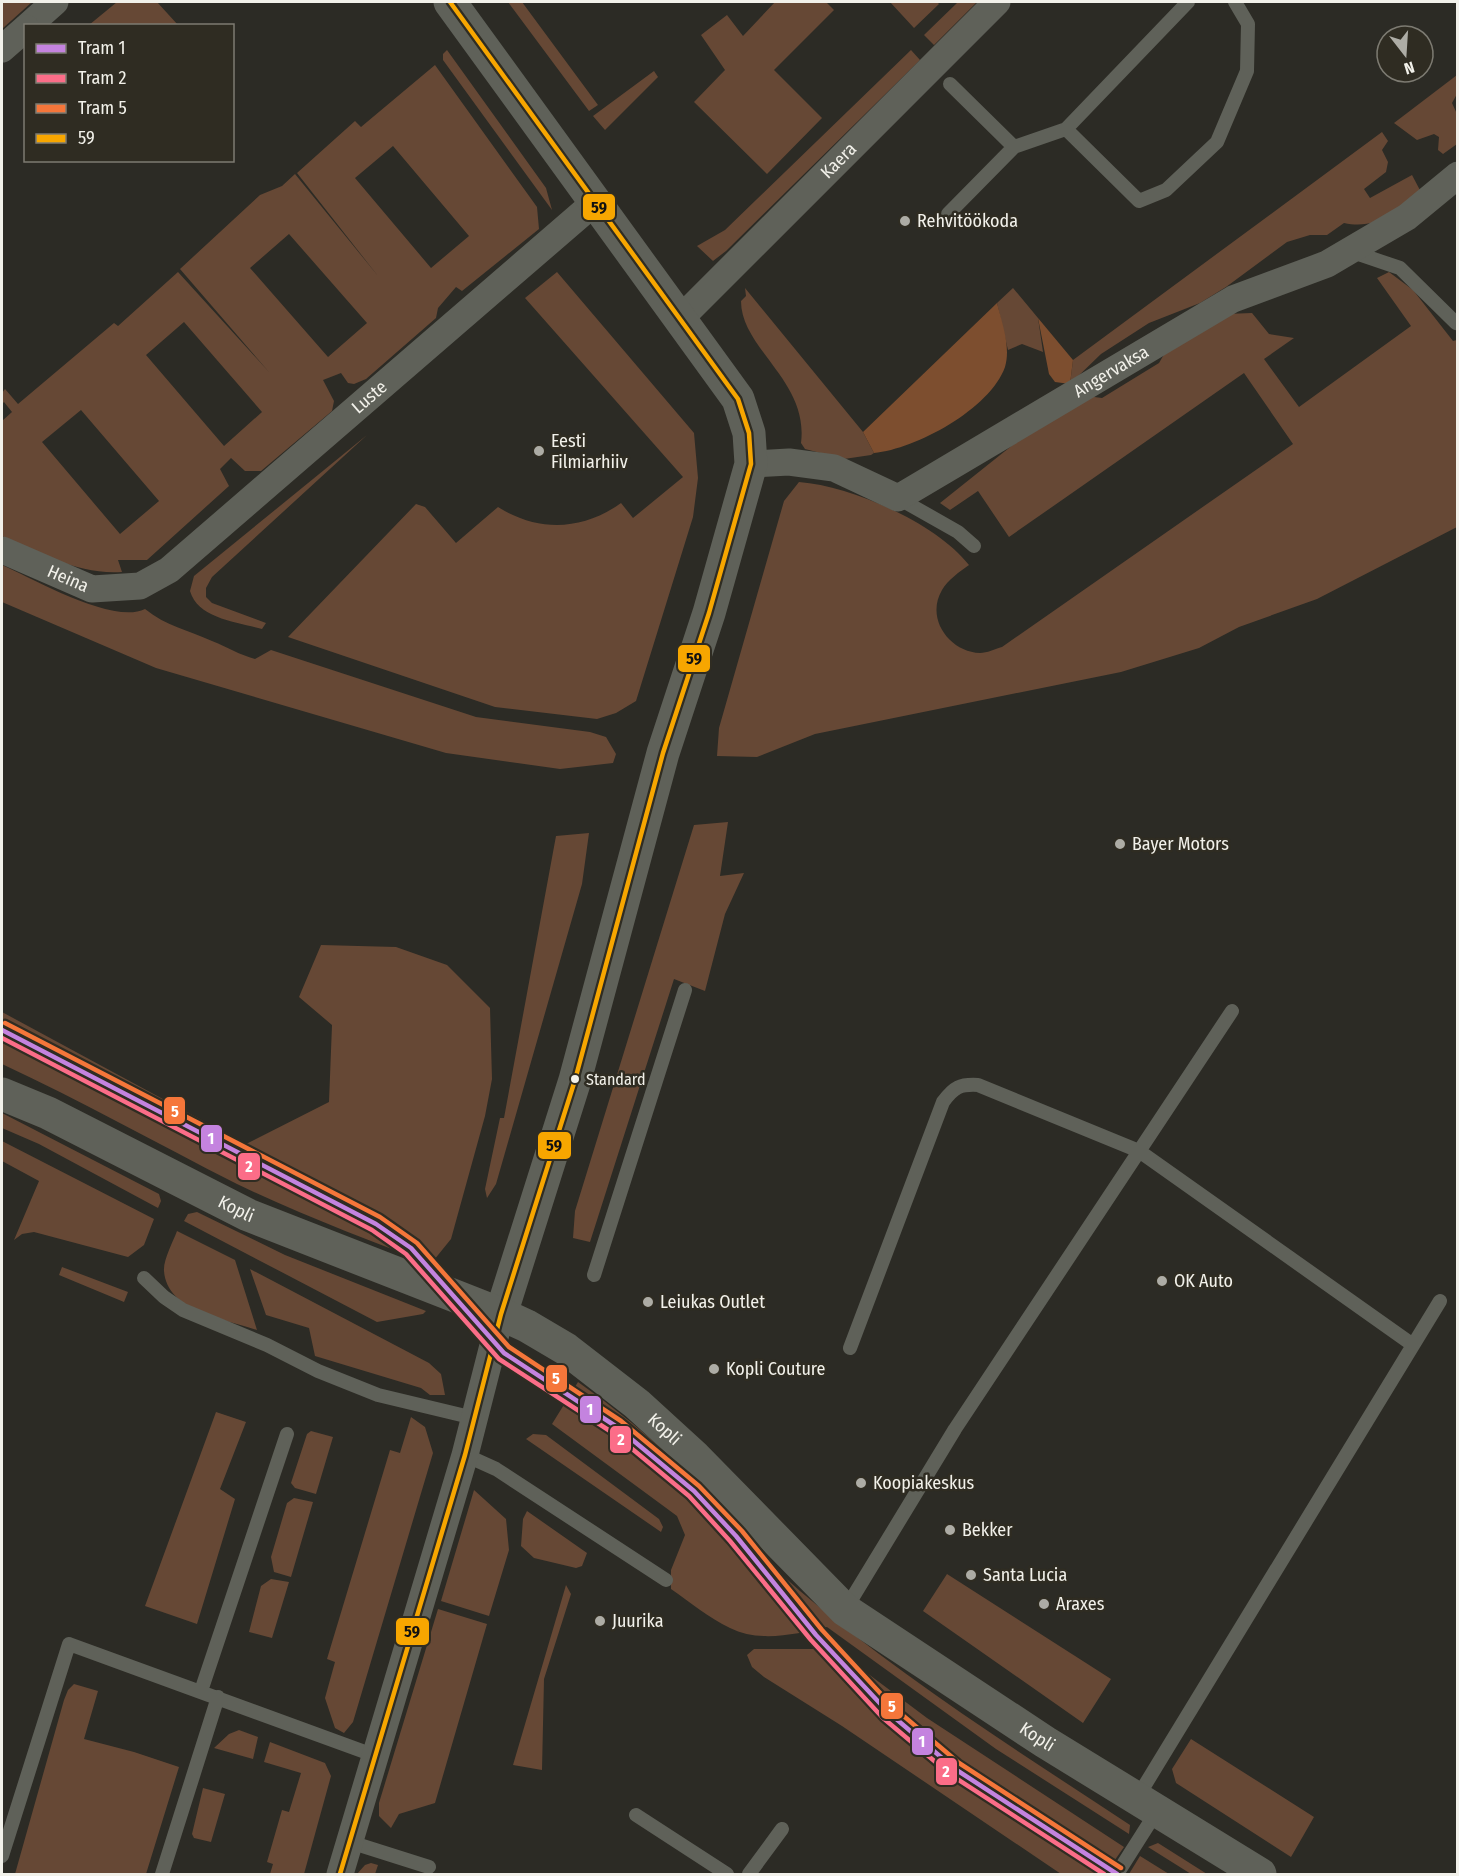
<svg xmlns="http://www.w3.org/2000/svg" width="1459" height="1876" viewBox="0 0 1459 1876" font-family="'Fira Sans Condensed',sans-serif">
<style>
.green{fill:#664835;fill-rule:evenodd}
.forest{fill:#7d4e2f}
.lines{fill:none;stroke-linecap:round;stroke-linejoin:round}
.service{stroke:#5f6159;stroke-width:14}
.minor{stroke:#5f6159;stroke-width:27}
.tertiary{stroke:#5f6159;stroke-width:33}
.bus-1-casing{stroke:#2f2c22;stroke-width:9}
.bus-1{stroke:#f7a600;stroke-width:4.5}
.tram-1-casing{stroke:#2f2c22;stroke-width:9}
.tram-2-casing{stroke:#2f2c22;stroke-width:9}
.tram-3-casing{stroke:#2f2c22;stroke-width:9}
.tram-1{stroke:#c483df;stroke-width:4.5}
.tram-2{stroke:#fb6d88;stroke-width:4.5}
.tram-3{stroke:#f5763a;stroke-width:4.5}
.poi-dot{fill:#adaca5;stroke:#2f2c22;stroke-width:2}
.bus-dot{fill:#f2f1ea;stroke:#2f2c22;stroke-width:2}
.labels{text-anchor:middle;stroke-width:5;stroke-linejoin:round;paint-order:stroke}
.bus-label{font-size:16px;fill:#f2f1ea;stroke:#2f2c22;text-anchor:start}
.street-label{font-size:18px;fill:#f2f1ea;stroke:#2f2c22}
.poi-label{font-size:18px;fill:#f2f1ea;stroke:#2f2c22;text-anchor:start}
.line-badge{stroke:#2f2c22;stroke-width:2}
.badge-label{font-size:16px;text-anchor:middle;font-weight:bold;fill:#fff}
.pale-badge-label{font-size:16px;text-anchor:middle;font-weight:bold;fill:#111}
</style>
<rect width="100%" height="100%" fill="#2c2b25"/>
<path class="green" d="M2 2H32L2 29Z
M117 2H157L178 25H89Z
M508 2H522L598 105 589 111Z
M775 2H826L834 10 774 70 822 118 767 174 694 102 725 70 701 35 727 15 743 36Z
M890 2H937L939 4 914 28Z
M958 2H977L934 45 924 35Z
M447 50 546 188 552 210 443 60V54Z
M911 50 920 60 726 251 713 261 697 246 725 230Z
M435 65 537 207 539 229 462 291 456 287 438 308 436 318 366 379 354 384 348 383 341 373 323 380 334 401 332 411 261 471H245L231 458 220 469 229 486 147 560H118L122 572C78 575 41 553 2 536V421L12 412 4 402 2 404V393L5 389 18 404 114 323 118 326 178 272 269 372 180 269 260 195 282 186 295 174 378 276 297 173 355 121 361 127ZM393 146 469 236 431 268 355 178ZM289 234 367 323 328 357 250 268ZM184 322 262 412 224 446 146 355ZM81 410 159 501 120 534 42 442Z
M654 71 658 77 605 130 593 116Z
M1457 75V94L1452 103 1457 114V144L1443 154 1438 150 1439 137 1434 134 1417 140 1394 123Z
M1382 132 1388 141 1382 150 1388 162 1386 172 1364 189 1370 198 1412 175 1422 194C1396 212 1376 230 1344 223L1327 235H1310L1287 242 1226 287 1200 303 1149 323 1101 354 1070 384 1073 360Z
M557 272 694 433 698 478 693 517 636 701 616 713 597 719 495 707 288 637 416 504 425 507 456 543 498 507C538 532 582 531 621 503L633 518 683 477 525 298Z
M1389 272 1413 290 1453 341 1457 340V527L1317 599 1239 627 1199 648 1121 672 815 734 757 757 717 756 719 728 784 501 799 482C852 486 936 523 969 565 959 572 948 580 942 590 925 619 950 652 980 653 987 653 995 649 1002 647L1293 444 1244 373 1009 537 978 491 950 510 940 503 1029 432 1087 396 1102 398 1159 363 1170 344 1226 314 1252 313 1269 334 1294 338 1264 359 1299 407 1411 326 1377 278Z
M745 288 863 432 874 453 871 455 844 459 805 449 801 443C809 381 741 349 741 301L746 296Z
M1013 288 1038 318 1043 352 1022 344 1008 350 997 303Z
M367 435 212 577 206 588V597L212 603 266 623 262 629C238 622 198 619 190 591L194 576Z
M2 565C34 579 113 625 145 609 166 626 188 630 212 641 227 647 240 655 255 659L271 650 476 717 590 732 606 737 616 754 613 763 560 769 446 753 156 668 2 602Z
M728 822 720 876 744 873 725 914 705 991 674 979 590 1242 573 1238 575 1211 694 825Z
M589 833 582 884 496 1184 487 1198 485 1189 500 1118H504L556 836Z
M321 945 396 947 447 965 490 1008 492 1079 485 1116 451 1239 434 1260 439 1267C371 1241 303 1216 237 1184 158 1144 82 1101 2 1064V1012L246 1144 329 1102 332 1025 299 997Z
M2 1113 159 1194 161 1201 158 1208 39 1144 2 1128Z
M2 1141 154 1219 144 1245 128 1257 34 1232 22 1234 14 1240 39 1181 2 1161Z
M197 1212 285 1255 426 1311 423 1314 377 1322 184 1221 188 1214Z
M177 1231 235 1260 257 1330C226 1319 167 1312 164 1271 163 1260 173 1242 177 1231Z
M62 1267 128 1292 124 1302 59 1275Z
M250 1269 429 1363 441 1374 445 1395H430L421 1388 315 1356 309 1328 266 1315Z
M578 1382C613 1407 649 1435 679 1466 719 1507 756 1553 800 1591 902 1678 1018 1751 1130 1825L1129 1834 996 1749 827 1627C796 1634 760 1643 730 1628 709 1618 690 1602 671 1589V1570L685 1535 677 1516 552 1424Z
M216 1412 246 1422 220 1489 235 1499 197 1624 145 1606Z
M411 1417 425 1427 433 1453 353 1722 344 1733 335 1728 325 1698 335 1662 327 1659 390 1450 400 1453Z
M311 1431 333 1437 316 1494 295 1488 291 1483 307 1434Z
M533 1434 546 1435 659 1519 663 1527 661 1532 526 1439Z
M474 1490 506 1519 509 1550 489 1616 441 1601Z
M294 1498 313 1502 291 1577 274 1572 271 1557 287 1503Z
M527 1511 587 1553 582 1566 576 1568 534 1558 521 1546 523 1519Z
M947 1574 1111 1679 1083 1723 923 1611Z
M271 1579 289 1582 272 1638 249 1632 261 1586Z
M566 1585 571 1594 544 1679 542 1770 513 1765Z
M438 1609 487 1624 435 1803 399 1814 391 1828 379 1816V1803Z
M754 1649H835L927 1718 1124 1847 1105 1874H1061L842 1726 764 1677 752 1667 747 1655Z
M74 1684 98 1691 84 1739 134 1752 179 1767 146 1874H15L64 1700 68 1690Z
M239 1730 258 1737 253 1759 214 1748 229 1734Z
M1191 1739 1314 1817 1291 1857 1176 1783 1172 1769Z
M270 1742 325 1763 331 1776 304 1874H270L273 1864 267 1862 282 1810 289 1812 301 1773 264 1762Z
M203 1788 225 1794 211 1842 194 1838 192 1834Z
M1158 1843 1207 1874H1191L1148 1847Z
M1140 1856 1169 1874H1129Z
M371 1863 378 1865 375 1874H357L365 1865Z"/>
<path class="forest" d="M997 303C1002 323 1011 347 1005 367 990 409 916 449 874 453L863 432Z
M1038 318 1073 360 1070 384 1055 382 1049 374Z"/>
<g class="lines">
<path class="service" d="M950 84 1014 147 1066 129 1188 2
M1066 129 1139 201 1166 190 1217 142 1247 71 1248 24 1235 2
M948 214 1014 147
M1350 251 1400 268 1456 323 1458 322
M898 498 958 532 974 546
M594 1275 685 990
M144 1278 164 1297 183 1310 267 1345 318 1371 378 1395 474 1418
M850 1348 943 1102C954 1087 960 1084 978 1085L1139 1151 1413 1345
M465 1455 496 1469 666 1580
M845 1610 955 1429 1232 1011
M201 1691 287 1434
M1137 1798 1440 1301
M636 1815 727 1874
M350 1842 429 1867
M2 1856 69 1644 376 1756
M162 1874 218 1697
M749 1874 782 1829
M1117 1874 1157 1811"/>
<g class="minor">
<path d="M28 26 55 2"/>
<path d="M2 49 26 28"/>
<path id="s1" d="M680 319 997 2"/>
<path id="s2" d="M751 464 789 462 834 468 898 498 1233 299 1327 264 1407 217 1458 175"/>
<path id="s3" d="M2 550 92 589 140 586 169 570 594 203"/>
<path d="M340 1874 465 1455 501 1314"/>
</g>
<g class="tertiary">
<path d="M450 2 738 399 749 433 751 464 709 613 663 753 575 1080 501 1314"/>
<path id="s4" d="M2 1094 48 1113 248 1215 501 1314 527 1326 566 1349 637 1404 695 1457 845 1610 1045 1742 1260 1874"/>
</g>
<g class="bus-1-casing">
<path id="bus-1" d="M340 1874 465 1455 501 1314 575 1080 663 753 709 613 751 464 749 433 738 399 450 2"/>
</g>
<use href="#bus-1" class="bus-1"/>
<g class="tram-1-casing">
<path id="tram-1" d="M2 1030 376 1224 411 1248 504 1353 617 1427 694 1491 736 1536 816 1635 888 1712 955 1769 1117 1874"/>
</g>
<g class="tram-2-casing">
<path id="tram-2" d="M2 1038 372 1230 406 1254 499 1359 613 1433 689 1496 730 1541 811 1640 883 1718 951 1775 1104 1874"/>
</g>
<g class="tram-3-casing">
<path id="tram-3" d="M5 1023 380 1217 417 1243 509 1347 621 1421 699 1486 742 1531 822 1630 893 1707 959 1763 1121 1868"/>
</g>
<use href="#tram-1" class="tram-1"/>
<use href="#tram-2" class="tram-2"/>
<use href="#tram-3" class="tram-3"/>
</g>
<g class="poi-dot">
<circle cx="905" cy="221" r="6"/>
<circle cx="539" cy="451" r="6"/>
<circle cx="1120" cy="844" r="6"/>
<circle cx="1162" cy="1281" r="6"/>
<circle cx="648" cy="1302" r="6"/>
<circle cx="714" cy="1369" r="6"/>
<circle cx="861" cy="1483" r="6"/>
<circle cx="950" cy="1530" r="6"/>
<circle cx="971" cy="1575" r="6"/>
<circle cx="1044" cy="1604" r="6"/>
<circle cx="600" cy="1621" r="6"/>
</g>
<circle class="bus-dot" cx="575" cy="1079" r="5"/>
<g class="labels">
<g class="bus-label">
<text x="586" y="1085">Standard</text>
</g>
<g class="street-label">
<text dy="6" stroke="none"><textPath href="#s1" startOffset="224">Kaera</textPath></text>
<text dy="6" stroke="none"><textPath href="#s2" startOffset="402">Angervaksa</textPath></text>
<text dy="6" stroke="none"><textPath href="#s3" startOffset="444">Luste</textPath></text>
<text dy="6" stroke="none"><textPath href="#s3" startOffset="72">Heina</textPath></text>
<text dy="6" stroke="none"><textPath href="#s4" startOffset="261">Kopli</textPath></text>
<text dy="6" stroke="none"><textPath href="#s4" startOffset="747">Kopli</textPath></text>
<text dy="6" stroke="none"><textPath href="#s4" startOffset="1233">Kopli</textPath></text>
</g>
<g class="poi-label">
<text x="917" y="227">Rehvitöökoda</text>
<text x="551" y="447">Eesti<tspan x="551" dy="21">Filmiarhiiv</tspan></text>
<text x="1132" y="850">Bayer Motors</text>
<text x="1174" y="1287">OK Auto</text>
<text x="660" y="1308">Leiukas Outlet</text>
<text x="726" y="1375">Kopli Couture</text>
<text x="873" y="1489">Koopiakeskus</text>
<text x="962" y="1536">Bekker</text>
<text x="983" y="1581">Santa Lucia</text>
<text x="1056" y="1610">Araxes</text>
<text x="612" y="1627">Juurika</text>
</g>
</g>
<g class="line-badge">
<rect x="582" y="193" width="34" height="28" rx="6" fill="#f7a600"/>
<rect x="677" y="644" width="34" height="29" rx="6" fill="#f7a600"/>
<rect x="163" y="1096" width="23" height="29" rx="6" fill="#f5763a"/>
<rect x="200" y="1124" width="23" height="29" rx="6" fill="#c483df"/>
<rect x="537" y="1131" width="35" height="29" rx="6" fill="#f7a600"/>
<rect x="237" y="1152" width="24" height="29" rx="6" fill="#fb6d88"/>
<rect x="545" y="1364" width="23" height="29" rx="6" fill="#f5763a"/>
<rect x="579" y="1395" width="23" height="29" rx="6" fill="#c483df"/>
<rect x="609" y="1425" width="23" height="29" rx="6" fill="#fb6d88"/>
<rect x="395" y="1617" width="35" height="29" rx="6" fill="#f7a600"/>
<rect x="880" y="1692" width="24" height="28" rx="6" fill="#f5763a"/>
<rect x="911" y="1727" width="23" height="29" rx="6" fill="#c483df"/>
<rect x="935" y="1757" width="23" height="29" rx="6" fill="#fb6d88"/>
</g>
<g class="badge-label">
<text x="175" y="1117">5</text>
<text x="211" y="1144">1</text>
<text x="249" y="1172">2</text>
<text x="556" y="1384">5</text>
<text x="590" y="1415">1</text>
<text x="621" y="1445">2</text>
<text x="892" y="1712">5</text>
<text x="922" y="1747">1</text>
<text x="946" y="1777">2</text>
</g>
<g class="pale-badge-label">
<text x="599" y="213">59</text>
<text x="694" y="664">59</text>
<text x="554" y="1151">59</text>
<text x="412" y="1637">59</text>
</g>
<rect width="1459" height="1876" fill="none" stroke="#f2f1ea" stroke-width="6"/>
<rect x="24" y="24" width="210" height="138" fill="#2f2c22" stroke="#7d7b72" stroke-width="1.5"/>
<rect x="36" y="44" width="30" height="9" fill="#c483df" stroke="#7d7b72" stroke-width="1.5"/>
<text x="78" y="54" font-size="18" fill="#f2f1ea">Tram 1</text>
<rect x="36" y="74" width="30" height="9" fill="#fb6d88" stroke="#7d7b72" stroke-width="1.5"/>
<text x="78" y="84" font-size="18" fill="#f2f1ea">Tram 2</text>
<rect x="36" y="104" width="30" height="9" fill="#f5763a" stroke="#7d7b72" stroke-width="1.5"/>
<text x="78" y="114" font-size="18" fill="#f2f1ea">Tram 5</text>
<rect x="36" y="134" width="30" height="9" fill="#f7a600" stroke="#7d7b72" stroke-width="1.5"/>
<text x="78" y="144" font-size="18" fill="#f2f1ea">59</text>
<g transform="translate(1405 54) rotate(163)"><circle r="28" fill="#2f2c22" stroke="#7d7b72" stroke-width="1.5"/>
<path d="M0-4.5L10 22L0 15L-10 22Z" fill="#adaca5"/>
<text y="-9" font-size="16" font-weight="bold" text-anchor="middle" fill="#f2f1ea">N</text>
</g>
</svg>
